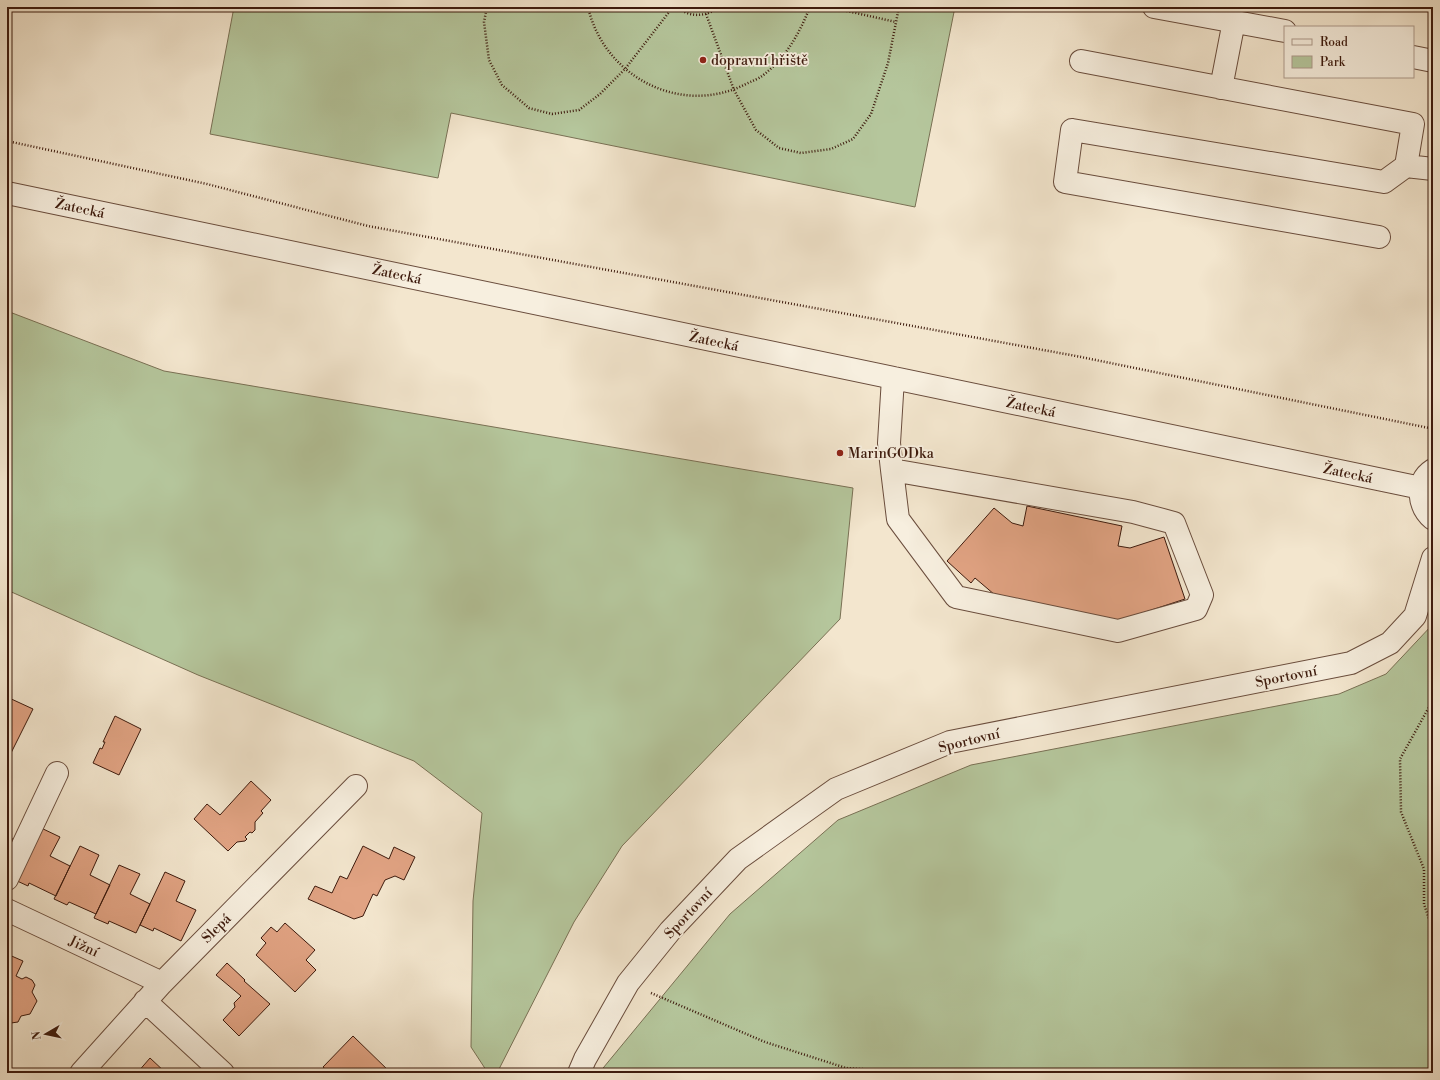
<svg xmlns="http://www.w3.org/2000/svg" width="1440" height="1080" viewBox="0 0 1440 1080" font-family="'Libre Bodoni',serif">
<style>
.green{fill:#b5c69c;stroke:#797054}
.building{fill:#e1a383;stroke:#3d1a0d}
.lines{fill:none;stroke-linecap:round;stroke-linejoin:round}
.minor-casing{stroke:#6a4d3d;stroke-width:24}
.path{stroke:#3d1a0d;stroke-width:2.5;stroke-dasharray:1 2;stroke-linecap:butt}
.minor{stroke:#f7efdf;stroke-width:22}
.poi-dot{fill:#8f2418;stroke:#f7efdf;stroke-width:1.5}
.labels{text-anchor:middle;stroke-width:3.5;stroke-linejoin:round;paint-order:stroke}
.poi-label{font-size:14px;fill:#3d1a0d;stroke:#f7efdf;text-anchor:start}
.street-label{font-size:14px;fill:#3d1a0d;stroke:#f7efdf}
</style>
<rect width="100%" height="100%" fill="#f3e6ce"/>
<filter id="stains"><feTurbulence type="fractalNoise" baseFrequency=".005" numOctaves="4"/><feColorMatrix values="0 0 0 0 .2 0 0 0 0 .09 0 0 0 0 .02 0 0 0 .5 -.17"/></filter>
<radialGradient id="worn" r=".72"><stop offset=".6" stop-color="#630" stop-opacity="0"/><stop offset="1" stop-color="#630" stop-opacity=".3"/></radialGradient>
<path class="green" d="M234 7H955L915 207 451 113 438 178 210 134Z
M7 311 164 371 853 488 840 619 622 846 574 922 497 1073H488L471 1047 473 901 482 813 414 761 198 675 7 590Z
M1433 624V1073H599L730 914 838 820 971 765 1339 694 1386 674Z"/>
<path class="building" d="M1027 506 1122 526 1118 546 1130 548 1164 537 1185 599 1118 621 995 595 975 578 971 583 947 561 994 508 1012 523 1023 526Z
M7 697 33 709 10 755 7 754Z
M115 716 141 729 119 775 93 763 100 748 102 749 105 742H103Z
M251 781 271 800 261 811 263 813 255 822V830L252 833 250 832 245 837 247 839 245 841 237 842 228 851 194 819 207 804 220 815Z
M39 827 60 837 50 856 70 866 56 896 29 883 28 886 15 880Z
M7 836 18 842 7 865Z
M80 846 99 855 90 875 110 885 96 914 69 902 67 905 54 899Z
M363 846 389 859 394 847 415 857 404 880 395 876 385 880 377 896 373 894 363 916 354 919 308 899 315 886 332 893 340 876 347 879Z
M119 865 140 874 130 894 150 904 136 933 109 921 108 924 94 918Z
M165 872 185 881 176 901 196 910 181 941 154 928 153 931 140 925Z
M285 923 315 950 306 960 316 970 295 992 256 955 266 943 261 938 271 927 277 932Z
M7 954 23 961 16 976 22 979 26 977 32 980 35 985 32 992 37 1001 30 1014 21 1016 18 1022 11 1023 7 1020Z
M227 963 245 980 244 981 270 1004 239 1036 223 1020 235 1007 234 1003 241 996 216 975Z
M353 1036 391 1073H330L323 1067Z
M150 1058 166 1073H137Z"/>
<g class="lines">
<g class="minor-casing">
<path id="minor" d="M1154 7 1285 31
M1413 57 1433 61
M1081 61 1413 124 1406 166 1433 169
M1221 88 1234 21
M7 193 1421 488
M1379 237 1065 182 1072 130 1384 182 1406 166
M892 470 898 519 956 597 1118 631 1196 609 1202 595 1174 523 1133 512 892 470 889 443 893 378
M1433 470C1414 482 1419 507 1433 519
M7 879 57 773
M7 910 162 983
M145 1001 223 1073
M81 1073 162 983 356 786
M579 1073 585 1059 628 983 670 931 738 859 836 789 950 742 1351 663 1390 643 1415 616 1433 558"/>
</g>
<path class="path" d="M487 7 484 22 489 60 502 85 529 108 552 114 579 110 600 94 625 69 673 7
M588 7C604 77 681 117 746 84 752 81 758 79 762 76 786 58 799 34 810 7
M677 7C690 18 706 17 719 7
M829 7 896 22
M706 14 734 90 756 130 779 148 801 153 831 149 853 139 871 114 888 63 899 7
M7 141 207 184 368 226 1076 356 1429 428 1433 407
M1433 700 1400 759 1401 812 1424 869V904L1433 931
M651 993 765 1042 846 1068 921 1073"/>
<use href="#minor" class="minor"/>
</g>
<g class="poi-dot">
<circle cx="703" cy="60" r="4"/>
<circle cx="840" cy="453" r="4"/>
</g>
<g class="labels">
<g class="poi-label">
<text x="711" y="65">dopravní hřiště</text>
<text x="848" y="458">MarinGODka</text>
</g>
<g class="street-label">
<text transform="translate(80 208) rotate(12)" y="5">Žatecká</text>
<text transform="translate(397 274) rotate(12)" y="5">Žatecká</text>
<text transform="translate(714 341) rotate(12)" y="5">Žatecká</text>
<text transform="translate(1031 407) rotate(12)" y="5">Žatecká</text>
<text transform="translate(1348 473) rotate(12)" y="5">Žatecká</text>
<text transform="translate(1286 676) rotate(-11)" y="5">Sportovní</text>
<text transform="translate(969 740) rotate(-14)" y="5">Sportovní</text>
<text transform="translate(688 913) rotate(-47)" y="5">Sportovní</text>
<text transform="translate(216 928) rotate(-45)" y="5">Slepá</text>
<text transform="translate(84 946) rotate(25)" y="5">Jižní</text>
</g>
</g>
<rect width="1440" height="1080" fill="none" stroke="#f3e6ce" stroke-width="24"/>
<rect x="8" y="8" width="1424" height="1064" fill="none" stroke="#3d1a0d" stroke-width="2"/>
<rect x="12" y="12" width="1416" height="1056" fill="none" stroke="#3d1a0d"/>
<rect x="1284" y="26" width="130" height="52" fill="#f7efdf" stroke="#ad9a8b"/>
<rect x="1292" y="39" width="20" height="6" fill="#f7efdf" stroke="#ad9a8b"/>
<text x="1320" y="46" font-size="12" fill="#3d1a0d">Road</text>
<rect x="1292" y="56" width="20" height="12" fill="#b5c69c" stroke="#ad9a8b"/>
<text x="1320" y="66" font-size="12" fill="#3d1a0d">Park</text>
<g transform="translate(46 1034) rotate(261)" stroke="#f7efdf" stroke-width="3" paint-order="stroke">
<path d="M0-3L7 15L0 10L-7 15Z" fill="#3d1a0d"/>
<text y="-6" font-size="11" font-weight="bold" text-anchor="middle" fill="#3d1a0d">N</text>
</g>
<rect width="100%" height="100%" filter="url(#stains)"/>
<rect width="100%" height="100%" fill="url(#worn)"/>
</svg>
